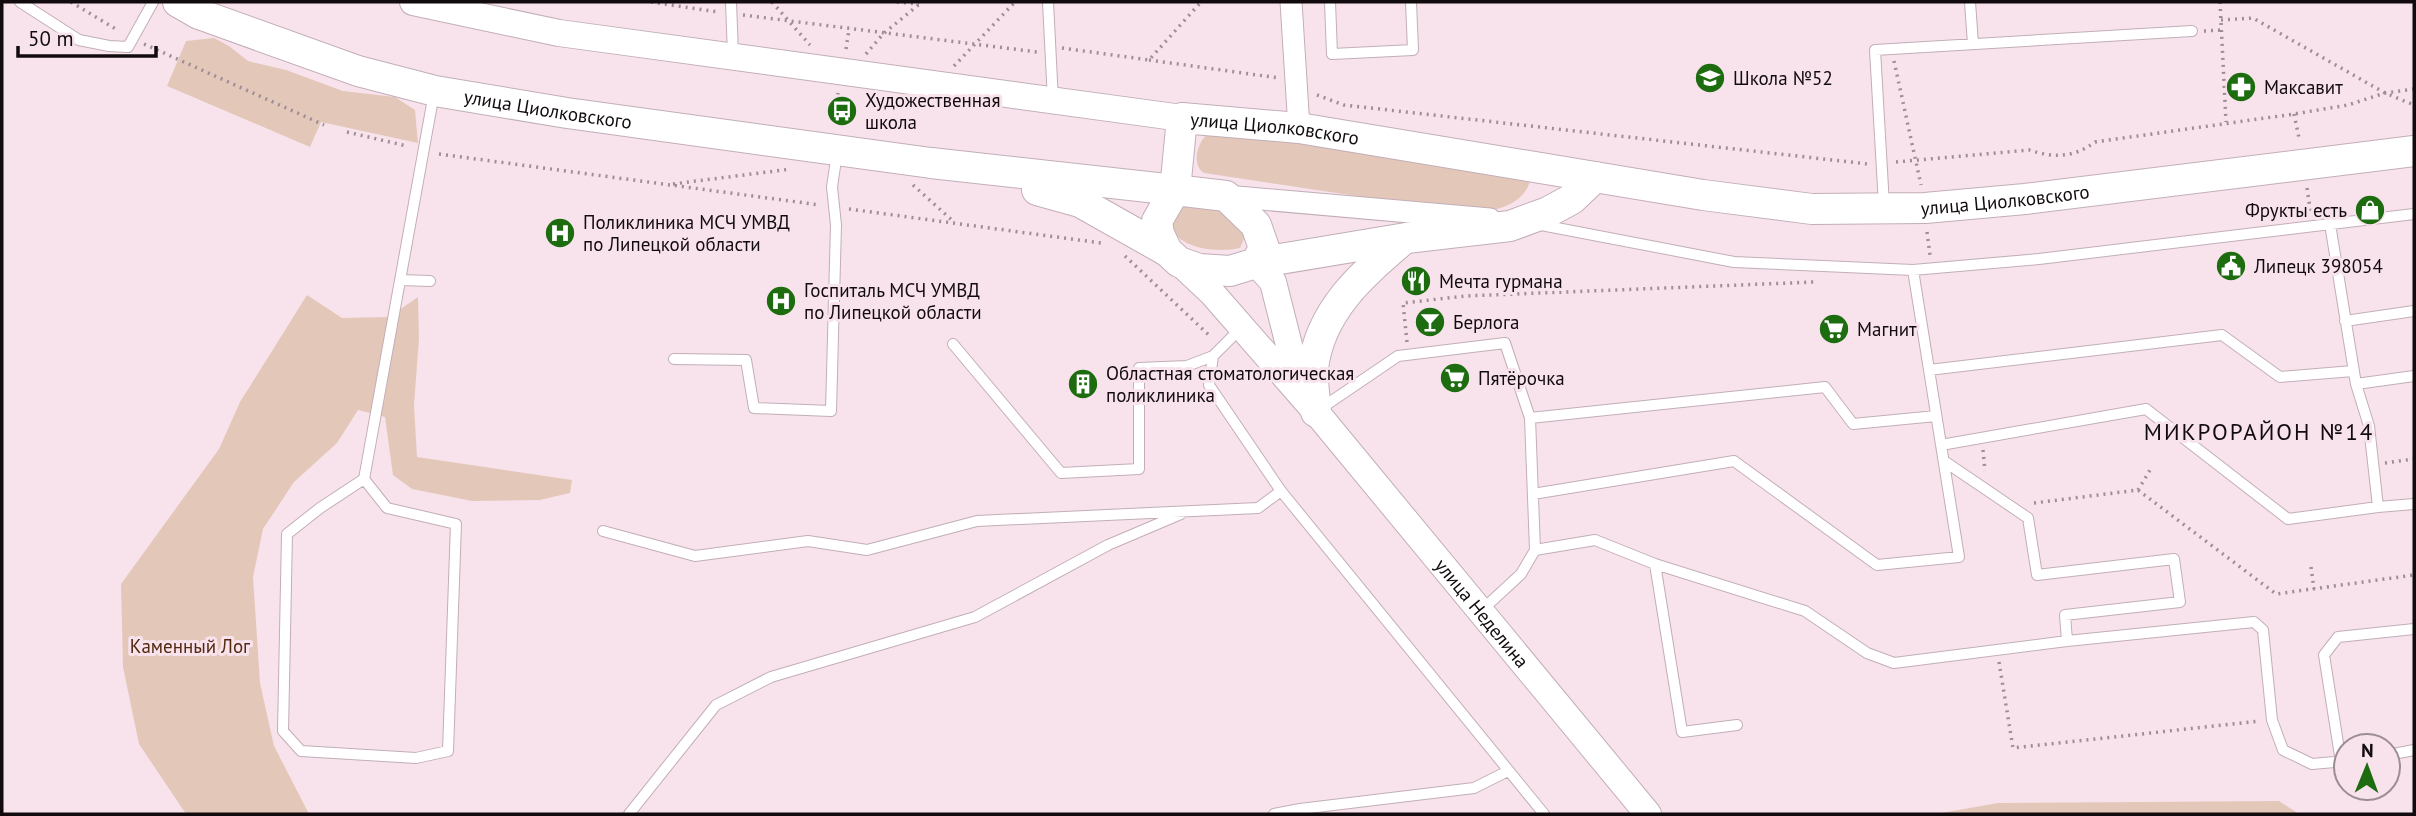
<svg xmlns="http://www.w3.org/2000/svg" width="2416" height="816" viewBox="0 0 2416 816" font-family="'PT Sans',sans-serif">
<style>
.green{fill:#e3c8ba}
.lines{fill:none;stroke-linecap:round;stroke-linejoin:round}
.service-casing{stroke:#c2aeb8;stroke-width:12}
.minor-casing{stroke:#c2aeb8;stroke-width:23}
.tertiary-casing{stroke:#c2aeb8;stroke-width:28}
.secondary-casing{stroke:#c2aeb8;stroke-width:32}
.path{stroke:#9d8d95;stroke-width:3.5;stroke-dasharray:2 5;stroke-linecap:butt}
.service{stroke:#fff;stroke-width:10}
.minor{stroke:#fff;stroke-width:21}
.tertiary{stroke:#fff;stroke-width:26}
.secondary{stroke:#fff;stroke-width:30}
.labels{text-anchor:middle;stroke-width:6;stroke-linejoin:round;paint-order:stroke}
.poi-label{font-size:19px;fill:#120b0e;stroke:#f8e3ed;text-anchor:start}
.street-label{font-size:19px;fill:#120b0e;stroke:#f8e3ed}
.park-label{font-size:19px;fill:#52280e;stroke:#f8e3ed}
.quarter-label{font-size:23px;letter-spacing:2px;fill:#120b0e;stroke:#f8e3ed}
</style>
<rect width="100%" height="100%" fill="#f8e3ed"/>
<path class="green" d="M214 38 229 46 248 61 286 70 343 91 395 97 415 110 418 143 321 122 310 147 167 86 186 41Z
M1226 129 1530 181C1524 204 1497 210 1476 214L1204 173C1191 165 1197 141 1209 133 1214 131 1221 130 1226 129Z
M1211 200 1246 234 1240 248C1219 253 1172 250 1170 220 1170 215 1174 209 1175 204Z
M307 295 342 318 389 317 418 297 419 339 414 405 417 457 572 480 570 493 540 500 472 501 412 489 393 475 385 417 358 410 337 443 294 482 263 529 253 577 260 683 274 746 309 814H186L139 744 123 667 121 584 219 449 240 402Z
M2279 801 2299 814H1936L1998 803Z"/>
<g class="lines">
<g class="service-casing">
<path id="service" d="M20 2 79 40 109 46 128 47 153 2
M731 2 733 55
M1048 2 1053 101
M1330 2 1332 54 1413 50 1411 2
M1970 2 1973 44
M1884 205 1875 50 2192 31
M1536 224 1734 262 1913 270 2039 259 2414 214
M2330 224 2356 384 2369 426 2378 507 2414 504
M400 280 430 281
M2345 321 2414 311
M953 344 1061 473 1139 469V368L1187 366 1213 356 1241 328
M1213 356 1209 385 1281 491 1544 814
M674 359 746 360 754 408 831 411 836 225 832 187 837 153
M1929 370 2222 335 2280 377 2353 371
M2356 384 2414 376
M1320 409 1398 356 1505 343 1530 418 1535 550
M1530 418 1825 387 1853 424 1936 416
M1941 445 2146 409 2288 519 2378 507
M1944 461 2028 518 2037 575 2174 559 2180 602 2065 615 2067 641
M364 479 320 508 287 534 283 731 301 751 416 758 448 751 456 524 387 508 364 479 434 93
M1533 494 1734 461 1877 565 1959 557 1913 270
M603 531 695 556 808 541 867 550 977 521 1258 508 1281 491
M1655 564 1682 732 1737 725
M1482 610 1521 574 1535 550 1595 540 1655 564 1805 611 1867 653 1894 663 2067 641 2254 622 2263 630 2272 720 2283 750 2312 764 2346 761
M2388 755 2414 750
M2341 762 2324 655 2338 637 2414 629
M629 814 716 705 771 677 975 617 1108 545 1181 514
M1274 814 1300 809 1474 788 1508 771"/>
</g>
<g class="minor-casing">
<path id="minor" d="M1291 2 1299 128
M1226 196 1490 219"/>
</g>
<g class="tertiary-casing">
<g id="tertiary">
<path d="M413 2 559 33 1182 118"/>
<path id="s1" d="M1179 262 1212 293 1316 412 1648 814"/>
<path d="M1256 263 1273 282 1291 353 1306 388"/>
</g>
</g>
<g class="secondary-casing">
<g id="secondary">
<path id="s2" d="M178 2 199 14 358 71 435 91 567 113 931 163 1175 190 1182 118 1299 128 1703 195 1812 209 1925 208 2025 199 2414 151"/>
<path d="M1037 190 1080 202 1167 251"/>
<path d="M1256 263 1264 248 1256 225 1226 196 1175 190 1157 221 1159 234 1167 251 1179 262 1199 269 1230 271 1256 263 1406 238 1510 226 1548 212 1572 199 1595 177"/>
<path d="M1316 412C1315 398 1312 382 1313 368 1320 311 1362 274 1404 239"/>
</g>
</g>
<path class="path" d="M71 2 119 31
M651 2 718 12
M772 2 810 45
M897 2 919 4
M2220 2 2226 122
M743 15 1037 52
M2221 20 2253 18 2385 93 2414 105
M2204 31 2221 30
M144 44 324 125
M1062 48 1149 60 1201 2
M846 49 849 30
M866 54 883 34 922 2
M1149 60 1279 78
M1894 61 1921 185
M954 66 1015 2
M1317 95 1344 105 1868 164
M2294 114 2299 138
M833 122 838 93
M347 132 407 146
M439 154 820 205
M1896 162 2029 150C2054 158 2073 158 2095 142L2294 114 2348 105 2385 93 2414 89
M673 184 791 169
M913 185 954 222
M2307 188 2311 215
M849 209 1101 243
M1927 232 1930 255
M1125 256 1211 337
M1407 342 1403 303 1466 296 1814 282
M1983 450 1985 471
M2385 463 2414 459
M2138 490 2150 470
M2034 503 2138 490 2276 594 2414 575
M2311 567 2314 589
M1999 662 2013 748 2260 721"/>
<use href="#service" class="service"/>
<use href="#minor" class="minor"/>
<use href="#tertiary" class="tertiary"/>
<use href="#secondary" class="secondary"/>
</g>
<defs>
<g id="school-disc" transform="scale(1.575)"><circle r="9.5" fill="#1d6c10" stroke="#f8e3ed"/><path d="M0-5L7-2L0 1L-7-2ZM-4 1L0 2.5L4 1V4Q0 6-4 4Z" fill="#fff"/></g>
<g id="pharmacy-disc" transform="scale(1.575)"><circle r="9.5" fill="#1d6c10" stroke="#f8e3ed"/><path d="M-2-6h4v4h4v4h-4v4h-4v-4h-4v-4h4Z" fill="#fff"/></g>
<g id="bus-disc" transform="scale(1.575)"><circle r="9.5" fill="#1d6c10" stroke="#f8e3ed"/><path d="M-5-6H5V4H4V6H2V4H-2V6H-4V4H-5ZM-3.5-4V0h7V-4ZM-3.5 1.2v1.5H-2V1.2ZM2 1.2v1.5H3.5V1.2Z" fill="#fff"/></g>
<g id="shop-disc" transform="scale(1.575)"><circle r="9.5" fill="#1d6c10" stroke="#f8e3ed"/><path d="M-5-2.5h2.3a2.7 3.5 0 0 1 5.4 0H5L5.5 6h-11ZM-1.5-2.5h3a1.5 2.3 0 0 0-3 0Z" fill="#fff"/></g>
<g id="hospital-disc" transform="scale(1.575)"><circle r="9.5" fill="#1d6c10" stroke="#f8e3ed"/><path d="M-5-5h3v3.5h4V-5h3V5h-3V1.5h-4V5h-3Z" fill="#fff"/></g>
<g id="civic-disc" transform="scale(1.575)"><circle r="9.5" fill="#1d6c10" stroke="#f8e3ed"/><path d="M-.6-6.5H3V-4.5H.6V-3L4-1V1h2V6H-6V1h2V-1L-.6-3ZM-1.2 2.5V6h2.4V2.5Z" fill="#fff"/></g>
<g id="restaurant-disc" transform="scale(1.575)"><circle r="9.5" fill="#1d6c10" stroke="#f8e3ed"/><path d="M-5-6h1v4h1v-4h1v4h1v-4h1v5L-1.5 .5V6h-2V.5L-5-1ZM5-6V6H3V1.5H1.5Q1.5-4 5-6Z" fill="#fff"/></g>
<g id="bar-disc" transform="scale(1.575)"><circle r="9.5" fill="#1d6c10" stroke="#f8e3ed"/><path d="M-6-5H6L.8 .8V4.5H3.5V6h-7V4.5H-.8V.8Z" fill="#fff"/></g>
<g id="supermarket-disc" transform="scale(1.575)"><circle r="9.5" fill="#1d6c10" stroke="#f8e3ed"/><path d="M-6-5.5h2.5l.6 2H6L4.5 2H-2.5L-4.4-4H-6ZM-1.5 3.2a1.3 1.3 0 1 0 .1 0ZM3 3.2a1.3 1.3 0 1 0 .1 0Z" fill="#fff"/></g>
<g id="building-disc" transform="scale(1.575)"><circle r="9.5" fill="#1d6c10" stroke="#f8e3ed"/><path d="M-4-6H4V6H1V3H-1V6H-4ZM-2.5-4.3h1.7v1.8h-1.7ZM.8-4.3h1.7v1.8H.8ZM-2.5-1h1.7V.8h-1.7ZM.8-1h1.7V.8H.8Z" fill="#fff"/></g>
</defs>
<g fill-rule="evenodd">
<use href="#school-disc" x="1710" y="78"/>
<use href="#pharmacy-disc" x="2241" y="87"/>
<use href="#bus-disc" x="842" y="111"/>
<use href="#shop-disc" x="2370" y="210"/>
<use href="#hospital-disc" x="560" y="233"/>
<use href="#civic-disc" x="2231" y="266"/>
<use href="#restaurant-disc" x="1416" y="281"/>
<use href="#hospital-disc" x="781" y="301"/>
<use href="#bar-disc" x="1430" y="322"/>
<use href="#supermarket-disc" x="1834" y="329"/>
<use href="#supermarket-disc" x="1455" y="378"/>
<use href="#building-disc" x="1083" y="384"/>
</g>
<g class="labels">
<g class="poi-label">
<text x="1733" y="85">Школа №52</text>
<text x="2264" y="94">Максавит</text>
<text x="865" y="107">Художественная<tspan x="865" dy="22">школа</tspan></text>
<text x="2347" y="217" text-anchor="end">Фрукты есть</text>
<text x="583" y="229">Поликлиника МСЧ УМВД<tspan x="583" dy="22">по Липецкой области</tspan></text>
<text x="2254" y="273">Липецк 398054</text>
<text x="1439" y="288">Мечта гурмана</text>
<text x="804" y="297">Госпиталь МСЧ УМВД<tspan x="804" dy="22">по Липецкой области</tspan></text>
<text x="1453" y="329">Берлога</text>
<text x="1857" y="336">Магнит</text>
<text x="1106" y="380">Областная стоматологическая<tspan x="1106" dy="22">поликлиника</tspan></text>
<text x="1478" y="385">Пятёрочка</text>
</g>
<g class="street-label">
<text dy="7" stroke="none"><textPath href="#s2" startOffset="387">улица Циолковского</textPath></text>
<text dy="7" stroke="none"><textPath href="#s2" startOffset="1185">улица Циолковского</textPath></text>
<text dy="7" stroke="none"><textPath href="#s2" startOffset="1922">улица Циолковского</textPath></text>
<text dy="7" stroke="none"><textPath href="#s1" startOffset="464">улица Неделина</textPath></text>
</g>
<g class="park-label">
<text x="190" y="653">Каменный Лог</text>
</g>
<g class="quarter-label">
<text x="2259" y="440">МИКРОРАЙОН №14</text>
</g>
</g>
<rect width="2416" height="816" fill="none" stroke="#120b0e" stroke-width="7"/>
<g transform="translate(2367 767) rotate(1)"><circle r="33" fill="#f8e3ed" stroke="#9c8d94" stroke-width="2"/>
<path d="M0-5L12 26L0 18L-12 26Z" fill="#1d6c10"/>
<text y="-10" font-size="19" font-weight="bold" text-anchor="middle" fill="#120b0e">N</text>
</g>
<path d="M18 46v10h138v-10" fill="none" stroke="#120b0e" stroke-width="3.5"/>
<text x="28" y="46" font-size="21" fill="#120b0e" stroke="#f8e3ed" stroke-width="5" paint-order="stroke">50 m</text>
</svg>
